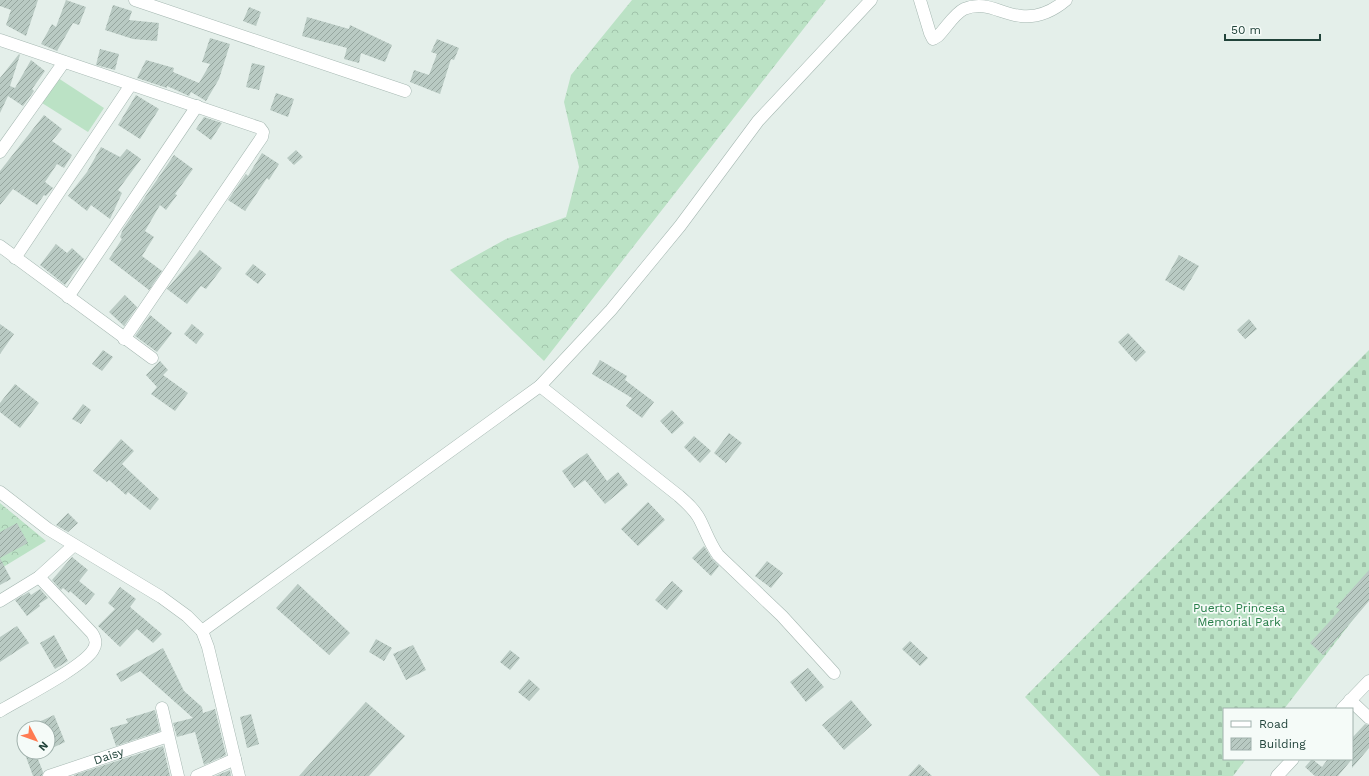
<svg xmlns="http://www.w3.org/2000/svg" width="1369" height="776" viewBox="0 0 1369 776" font-family="'Work Sans',sans-serif">
<style>
.forest{fill:url(#forest-crowns)}
.cemetery{fill:url(#cemetery-stones)}
.pitch{fill:#bbe2c5}
.building{fill:url(#building-hatch)}
.lines{fill:none;stroke-linecap:round;stroke-linejoin:round}
.minor-casing{stroke:#a6b8b2;stroke-width:13}
.minor{stroke:#fff;stroke-width:12}
.labels{text-anchor:middle;stroke-width:3.5;stroke-linejoin:round;paint-order:stroke}
.park-label{font-size:12px;fill:#277e48;stroke:#f5fbf8}
.street-label{font-size:12px;fill:#21433a;stroke:#f5fbf8}
</style>
<defs>
<pattern id="forest-crowns" width="20" height="18" patternUnits="userSpaceOnUse"><rect width="20" height="18" fill="#bbe2c5"/><path d="M2 6a3 3 0 1 1 6 0M12 15a3 3 0 1 1 6 0" fill="none" stroke="#a0c3aa"/></pattern>
<pattern id="cemetery-stones" width="16" height="16" patternUnits="userSpaceOnUse"><rect width="16" height="16" fill="#bbe2c5"/><path d="M2 7V4a2 2 0 0 1 4 0v3zM10 15v-3a2 2 0 0 1 4 0v3z" fill="#a0c3aa"/></pattern>
<pattern id="building-hatch" width="6" height="6" patternUnits="userSpaceOnUse"><rect width="6" height="6" fill="#b9cac3"/><path d="M-1 1l2-2M0 6l6-6M5 7l2-2" fill="none" stroke="#96a69f"/></pattern>
</defs>
<rect width="100%" height="100%" fill="#e4efea"/>
<path class="forest" d="M632 0H826L544 361 450 270 506 239 566 217 579 167 564 102 571 75Z
M0 503 46 541 0 569Z"/>
<path class="cemetery" d="M1369 350V599L1284 709H1224V759H1246L1233 776H1100L1025 697Z"/>
<path class="pitch" d="M58 78 104 108 88 132 42 103Z"/>
<path class="building" d="M0 0H38L26 36 6 25 11 10 0 6Z
M66 0 86 7 79 25 73 23 57 51 41 44 52 24 56 27Z
M113 5 132 11 129 20 159 23 157 41 133 39 105 30Z
M249 7 261 12 256 26 243 21Z
M307 17 349 29 350 25 392 45 385 62 361 53 359 63 344 59 347 48 302 36Z
M210 38 230 44 219 79 206 101 191 92 189 96 167 86V88L137 78 146 60 174 68 173 72 199 83 210 64 202 62Z
M437 39 459 48 454 60 451 59 440 94 410 82 414 70 429 75 437 54 431 52Z
M100 49 119 54 115 70 96 65Z
M19 54 20 55 10 86 15 88 31 60 45 71 32 89 34 91 23 106 8 96 0 113V78Z
M252 63 265 66 259 90 246 87Z
M276 93 294 99 288 117 270 110Z
M136 95 159 109 140 139 118 125Z
M44 115 62 129 52 141 72 155 64 168 57 164 45 182 53 188 46 196 44 195 37 205 13 189 0 205V171Z
M204 117 222 123 211 140 196 129Z
M101 147 120 157 127 149 141 159 118 190 122 193 110 219 91 205 87 211 68 196 87 172Z
M296 150 303 157 294 165 287 158Z
M262 153 279 164 269 180 267 178 245 211 228 200 246 174 248 176Z
M174 155 193 169 175 194 177 195 166 210 160 205 145 231 154 237 142 256 162 271 149 290 109 259 122 239 120 237 123 229Z
M56 244 67 253 72 248 84 259 65 285 40 265Z
M200 250 222 268 206 289 201 286 187 304 167 289Z
M1179 255 1199 266 1184 291 1165 280Z
M253 264 266 274 258 284 245 274Z
M125 295 137 307 124 326 109 312Z
M150 315 172 333 157 352 135 336Z
M1249 319 1257 329 1245 339 1237 330Z
M0 324 14 334 0 354Z
M192 324 204 334 196 344 184 334Z
M1128 333 1146 352 1136 362 1118 342Z
M103 350 113 357 102 371 92 364Z
M600 360 627 376 625 380 654 402 642 418 626 406 632 398 592 374Z
M160 361 168 370 163 375 188 393 175 411 151 394 157 387 146 375Z
M15 384 39 403 20 428 0 412V403Z
M83 404 91 410 81 424 72 419Z
M672 410 684 423 672 434 660 421Z
M729 433 742 443 726 463 714 453Z
M694 436 711 451 700 463 684 447Z
M121 439 134 451 122 464 159 499 150 510 128 492 126 495 109 480 107 482 93 471Z
M587 453 607 481 618 472 628 485 605 504 585 480 574 488 562 471Z
M648 502 665 520 638 546 621 529Z
M68 513 78 523 68 532 56 525Z
M17 523 28 543 0 558V532Z
M704 546 712 559 719 566 711 576 692 558Z
M72 557 88 570 79 581 95 594 86 605 70 591 69 593 63 588 61 590 52 580Z
M0 558 11 579 0 585Z
M767 561 783 573 771 588 755 576Z
M1369 570V601L1323 655 1310 643 1340 610 1336 607Z
M672 581 683 591 667 610 655 600Z
M298 584 350 633 329 655 276 608Z
M120 587 136 599 130 607 162 634 153 643 137 629 120 647 98 626 115 609 108 603Z
M40 589 48 598 39 604 40 606 27 616 15 600 29 592 31 595Z
M17 626 29 643 0 662V637Z
M54 635 68 661 55 669 40 643Z
M376 639 392 648 384 661 369 652Z
M910 641 928 658 920 666 902 649Z
M413 645 426 670 406 680 393 654Z
M163 648 184 691 202 707 203 713 215 709 226 755 204 765 195 732 177 737 173 723 193 718 140 671 121 682 116 674Z
M510 650 520 658 510 670 500 662Z
M808 668 824 687 806 702 790 682Z
M529 679 540 689 529 701 518 692Z
M851 700 872 725 844 750 822 725Z
M366 702 405 736 369 776H299Z
M155 710 160 731 116 746 110 728 128 723 126 719Z
M251 714 259 744 247 748 240 717Z
M54 715 65 742 48 750V728H26Z
M1365 724 1369 725V748L1352 768V738Z
M163 746 170 776H74V775Z
M36 754 43 772 42 776H33L26 757Z
M1312 759 1322 767 1328 759H1352L1338 776H1315L1305 767Z
M919 764 932 776H908Z
M230 770 231 776H215Z"/>
<g class="lines">
<g class="minor-casing">
<g id="minor">
<path d="M135 0 405 91"/>
<path d="M920 0 930 33 933 39 938 36C946 28 954 14 964 9 986 0 1000 14 1021 16 1039 18 1053 11 1066 0"/>
<path d="M0 40 260 128 263 132 262 137 124 339"/>
<path d="M0 152 64 62"/>
<path d="M0 246 152 358"/>
<path d="M15 258 130 86"/>
<path d="M68 297 197 106"/>
<path d="M540 386 679 496C687 503 695 510 700 520 706 532 710 544 718 555L782 616 834 673"/>
<path d="M0 492 48 529 161 597 187 616 202 631 208 647 239 776"/>
<path d="M0 601 39 577 73 546"/>
<path d="M202 631 540 386 611 310 680 226 758 121 871 0"/>
<path d="M1350 700 1369 718"/>
<path d="M162 708 178 776"/>
<path d="M1342 709 1369 681"/>
<path d="M0 711C20 699 83 667 93 650 97 644 96 639 92 633L39 577"/>
<path id="s1" d="M49 776 168 736"/>
<path d="M197 776 235 759"/>
<path d="M1277 776 1293 759"/>
</g>
</g>
<use href="#minor" class="minor"/>
</g>
<g class="labels">
<g class="park-label">
<text x="1239" y="612">Puerto Princesa<tspan x="1239" dy="14">Memorial Park</tspan></text>
</g>
<g class="street-label">
<text dy="4" stroke="none"><textPath href="#s1" startOffset="63">Daisy</textPath></text>
</g>
</g>
<rect x="1223" y="708" width="130" height="52" fill="#f5fbf8" stroke="#a0b1ac"/>
<rect x="1231" y="721" width="20" height="6" fill="#ffffff" stroke="#a0b1ac"/>
<text x="1259" y="728" font-size="12" fill="#21433a">Road</text>
<rect x="1231" y="738" width="20" height="12" fill="url(#building-hatch)" stroke="#a0b1ac"/>
<text x="1259" y="748" font-size="12" fill="#21433a">Building</text>
<g transform="translate(36 740) rotate(131)"><circle r="19" fill="#f5fbf8" stroke="#a0b1ac"/>
<path d="M0-3L7 15L0 10L-7 15Z" fill="#ff7b52"/>
<text y="-6" font-size="11" font-weight="bold" text-anchor="middle" fill="#21433a">N</text>
</g>
<path d="M1225 34v6h95v-6" fill="none" stroke="#21433a" stroke-width="2"/>
<text x="1231" y="34" font-size="12" fill="#21433a" stroke="#f5fbf8" stroke-width="3" paint-order="stroke">50 m</text>
</svg>
